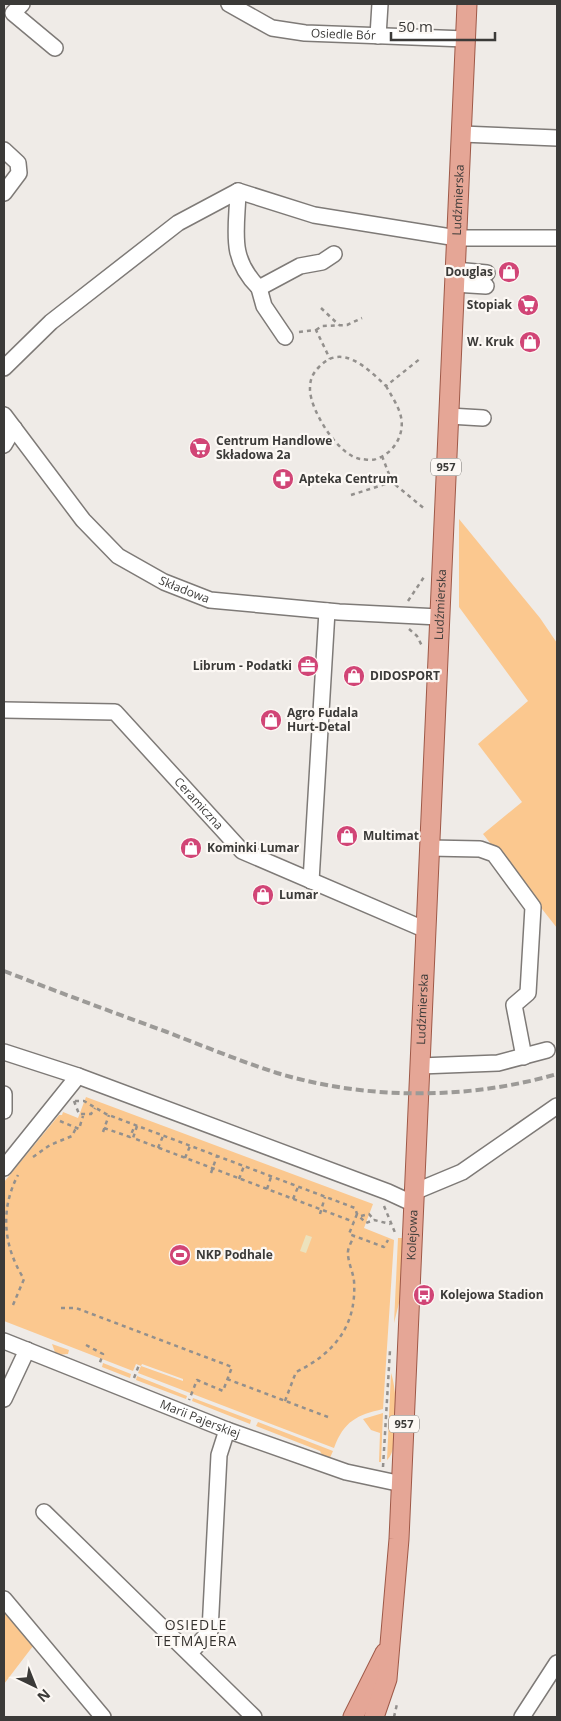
<svg xmlns="http://www.w3.org/2000/svg" width="561" height="1721" viewBox="0 0 561 1721" font-family="'Open Sans',sans-serif">
<style>
.green{fill:#fbc88f;fill-rule:evenodd}
.sand{fill:#ece2bd}
.lines{fill:none;stroke-linecap:round;stroke-linejoin:round}
.minor-casing{stroke:#7e7a77;stroke-width:18}
.major-casing{stroke:#9e5948;stroke-width:21}
.path{stroke:#93908d;stroke-width:2.5;stroke-dasharray:4 4;stroke-linecap:butt}
.minor{stroke:#fff;stroke-width:15}
.major{stroke:#e5a696;stroke-width:19}
.rail{stroke:#9c9a97;stroke-width:4;stroke-dasharray:8 4;stroke-linecap:butt}
.labels{text-anchor:middle;stroke-width:4.5;stroke-linejoin:round;paint-order:stroke}
.shield{fill:#fcf8f4;stroke:#757370;stroke-width:1}
.shield-label{font-size:11px;font-weight:bold;fill:#3b3a38}
.street-label{font-size:12px;fill:#3b3a38;stroke:#fcf8f4}
.poi-label{font-size:12px;font-weight:bold;fill:#3b3a38;stroke:#fcf8f4;text-anchor:start}
.neighbourhood-label{font-size:14px;letter-spacing:1px;fill:#34312e;stroke:#fcf8f4}
</style>
<rect width="100%" height="100%" fill="#efebe7"/>
<path class="green" d="M459 519 540 618 557 643V928L483 834 522 802 478 744 528 701 459 607Z
M86 1097 373 1204 364 1228 394 1240 383 1409C357 1415 344 1421 334 1448L138 1373 141 1366 136 1364 133 1371 4 1321V1182L59 1115H62L63 1112 78 1118ZM142 1364 183 1379V1381L141 1366Z
M398 1238H403L401 1295 394 1323Z
M52 1344 69 1350 68 1354 56 1355Z
M103 1363 131 1374 130 1378 102 1367Z
M391 1373C397 1389 401 1448 387 1460Z
M137 1376 187 1396 186 1399 136 1380Z
M193 1398 251 1420 250 1424 192 1401Z
M383 1413 381 1462H379L380 1433 371 1430 363 1419Z
M258 1422 333 1451 329 1460 323 1457 320 1451 256 1426Z
M4 1611 33 1646 4 1684Z"/>
<path class="sand" d="M306 1235 312 1237 306 1253 300 1251Z"/>
<g class="lines">
<g class="minor-casing">
<g id="minor">
<path d="M22 4 13 13 55 48"/>
<path id="s1" d="M229 4 272 28 305 33 466 39"/>
<path d="M378 36 380 4"/>
<path d="M462 134 557 138"/>
<path d="M4 150 18 163 19 173 4 193"/>
<path d="M238 191C237 231 228 257 259 288L300 266 322 262 334 254"/>
<path d="M455 270 487 273"/>
<path d="M454 284 486 286"/>
<path d="M259 288 264 306 285 337"/>
<path d="M4 368 51 322 178 223 238 191 314 215 457 238H557"/>
<path id="s2" d="M4 415 83 520 118 556 164 582 210 600 339 612 439 617"/>
<path d="M449 416 483 418"/>
<path d="M4 445 14 428"/>
<path id="s3" d="M4 710 115 712 242 851 426 930"/>
<path d="M429 848 480 849 494 854 533 907 528 993 514 1005 524 1057"/>
<path d="M311 881 327 611"/>
<path d="M4 1052 78 1076 388 1192 414 1204"/>
<path d="M420 1066 498 1063 547 1050"/>
<path d="M4 1094V1111"/>
<path d="M4 1168 78 1076"/>
<path d="M414 1192 462 1172 557 1106"/>
<path id="s4" d="M4 1341 227 1430 346 1472 402 1484"/>
<path d="M4 1399 27 1350"/>
<path d="M44 1512 254 1717"/>
<path d="M4 1599 103 1717"/>
<path d="M190 1653 210 1631 219 1455 227 1430"/>
<path d="M522 1717 557 1663"/>
</g>
</g>
<g class="major-casing">
<g id="major">
<path d="M353 1717 385 1653"/>
<path id="s5" d="M374 1717 387 1679 399 1539 467 4"/>
</g>
</g>
<path class="path" d="M321 308 339 325
M316 330 322 326 347 325 362 318
M299 332 316 330 330 359
M386 386C391 395 399 407 401 417 405 435 393 454 376 459 372 461 365 459 361 459 339 457 309 409 310 388 310 379 313 373 319 367 342 342 368 369 386 386L421 358
M382 456 392 482 426 510
M351 495 392 482
M408 601 424 577
M409 629 417 636 422 646
M74 1101 79 1114H91L95 1108
M75 1101H84L106 1114 355 1208 357 1214 366 1223 374 1220 390 1224
M60 1121 79 1129 83 1116
M137 1126 133 1138 354 1222
M104 1128 130 1137 135 1125
M103 1132 109 1115
M158 1148 163 1136
M33 1157 50 1145 72 1136 76 1128
M185 1158 190 1146
M211 1173 217 1156
M239 1179 244 1166
M267 1189 271 1177
M293 1199 298 1187
M384 1206 396 1235
M320 1214 325 1197
M357 1214 349 1234 384 1247 388 1240
M361 1216 369 1214 374 1220
M13 1305 24 1279C3 1246 0 1209 18 1175
M61 1308H76L232 1367 223 1391 197 1380 189 1400
M86 1345 103 1354 99 1365
M134 1378 139 1365
M227 1379 328 1417
M285 1401 296 1372C335 1353 357 1325 354 1281 353 1272 348 1262 348 1254 347 1249 352 1241 354 1236
M383 1467 390 1350
M394 1717 397 1704"/>
<use href="#minor" class="minor"/>
<use href="#major" class="major"/>
<path class="rail" d="M4 971C58 992 112 1012 167 1032 203 1046 240 1061 277 1073 366 1100 468 1100 557 1074"/>
</g>
<defs>
<g id="shop-disc" transform="scale(1.125)"><circle r="9.5" fill="#d14576" stroke="#fcf8f4"/><path d="M-5-2.5h2.3a2.7 3.5 0 0 1 5.4 0H5L5.5 6h-11ZM-1.5-2.5h3a1.5 2.3 0 0 0-3 0Z" fill="#fff"/></g>
<g id="supermarket-disc" transform="scale(1.125)"><circle r="9.5" fill="#d14576" stroke="#fcf8f4"/><path d="M-6-5.5h2.5l.6 2H6L4.5 2H-2.5L-4.4-4H-6ZM-1.5 3.2a1.3 1.3 0 1 0 .1 0ZM3 3.2a1.3 1.3 0 1 0 .1 0Z" fill="#fff"/></g>
<g id="pharmacy-disc" transform="scale(1.125)"><circle r="9.5" fill="#d14576" stroke="#fcf8f4"/><path d="M-2-6h4v4h4v4h-4v4h-4v-4h-4v-4h4Z" fill="#fff"/></g>
<g id="office-disc" transform="scale(1.125)"><circle r="9.5" fill="#d14576" stroke="#fcf8f4"/><path d="M-6-3h4V-5.5h4V-3h4V5H-6ZM-1-4.5V-3h2v-1.5ZM-6 0V1H6V0Z" fill="#fff"/></g>
<g id="stadium-disc" transform="scale(1.125)"><circle r="9.5" fill="#d14576" stroke="#fcf8f4"/><path d="M0-5a6.5 5 0 1 0 0 10a6.5 5 0 1 0 0-10ZM-3.5-1.8h7v3.6h-7Z" fill="#fff"/></g>
<g id="bus-disc" transform="scale(1.125)"><circle r="9.5" fill="#d14576" stroke="#fcf8f4"/><path d="M-5-6H5V4H4V6H2V4H-2V6H-4V4H-5ZM-3.5-4V0h7V-4ZM-3.5 1.2v1.5H-2V1.2ZM2 1.2v1.5H3.5V1.2Z" fill="#fff"/></g>
</defs>
<g fill-rule="evenodd">
<use href="#shop-disc" x="509" y="272"/>
<use href="#supermarket-disc" x="528" y="305"/>
<use href="#shop-disc" x="530" y="342"/>
<use href="#supermarket-disc" x="200" y="448"/>
<use href="#pharmacy-disc" x="283" y="479"/>
<use href="#office-disc" x="308" y="666"/>
<use href="#shop-disc" x="354" y="676"/>
<use href="#shop-disc" x="271" y="720"/>
<use href="#shop-disc" x="347" y="836"/>
<use href="#shop-disc" x="191" y="848"/>
<use href="#shop-disc" x="263" y="895"/>
<use href="#stadium-disc" x="180" y="1255"/>
<use href="#bus-disc" x="424" y="1295"/>
</g>
<g class="labels">
<g class="shield">
<rect x="431" y="458.5" width="30" height="17" rx="4"/>
<rect x="389" y="1415.5" width="30" height="17" rx="4"/>
</g>
<g class="shield-label">
<text x="446" y="471">957</text>
<text x="404" y="1428">957</text>
</g>
<g class="street-label">
<text dy="4" stroke="none"><textPath href="#s1" startOffset="121">Osiedle Bór</textPath></text>
<text dy="4" stroke="none"><textPath href="#s5" startOffset="1521">Ludźmierska</textPath></text>
<text dy="4" stroke="none"><textPath href="#s2" startOffset="256">Składowa</textPath></text>
<text dy="4" stroke="none"><textPath href="#s5" startOffset="1116">Ludźmierska</textPath></text>
<text dy="4" stroke="none"><textPath href="#s3" startOffset="235">Ceramiczna</textPath></text>
<text dy="4" stroke="none"><textPath href="#s5" startOffset="711">Ludźmierska</textPath></text>
<text dy="4" stroke="none"><textPath href="#s5" startOffset="485">Kolejowa</textPath></text>
<text dy="4" stroke="none"><textPath href="#s4" startOffset="211">Marii Pajerskiej</textPath></text>
</g>
<g class="poi-label">
<text x="493" y="276" text-anchor="end">Douglas</text>
<text x="512" y="309" text-anchor="end">Stopiak</text>
<text x="514" y="346" text-anchor="end">W. Kruk</text>
<text x="216" y="445">Centrum Handlowe<tspan x="216" dy="14">Składowa 2a</tspan></text>
<text x="299" y="483">Apteka Centrum</text>
<text x="292" y="670" text-anchor="end">Librum - Podatki</text>
<text x="370" y="680">DIDOSPORT</text>
<text x="287" y="717">Agro Fudala<tspan x="287" dy="14">Hurt-Detal</tspan></text>
<text x="363" y="840">Multimat</text>
<text x="207" y="852">Kominki Lumar</text>
<text x="279" y="899">Lumar</text>
<text x="196" y="1259">NKP Podhale</text>
<text x="440" y="1299">Kolejowa Stadion</text>
</g>
<g class="neighbourhood-label">
<text x="196" y="1630">OSIEDLE<tspan x="196" dy="16">TETMAJERA</tspan></text>
</g>
</g>
<rect width="561" height="1721" fill="none" stroke="#3b3a38" stroke-width="10"/>
<g transform="translate(35 1686) rotate(137)" stroke="#fcf8f4" stroke-width="4" paint-order="stroke">
<path d="M0-4L9 19L0 12L-9 19Z" fill="#3b3a38"/>
<text y="-8" font-size="14" font-weight="bold" text-anchor="middle" fill="#3b3a38">N</text>
</g>
<path d="M391 32v8h104v-8" fill="none" stroke="#3b3a38" stroke-width="2.5"/>
<text x="398" y="32" font-size="15" fill="#3b3a38" stroke="#fcf8f4" stroke-width="4" paint-order="stroke">50 m</text>
</svg>
